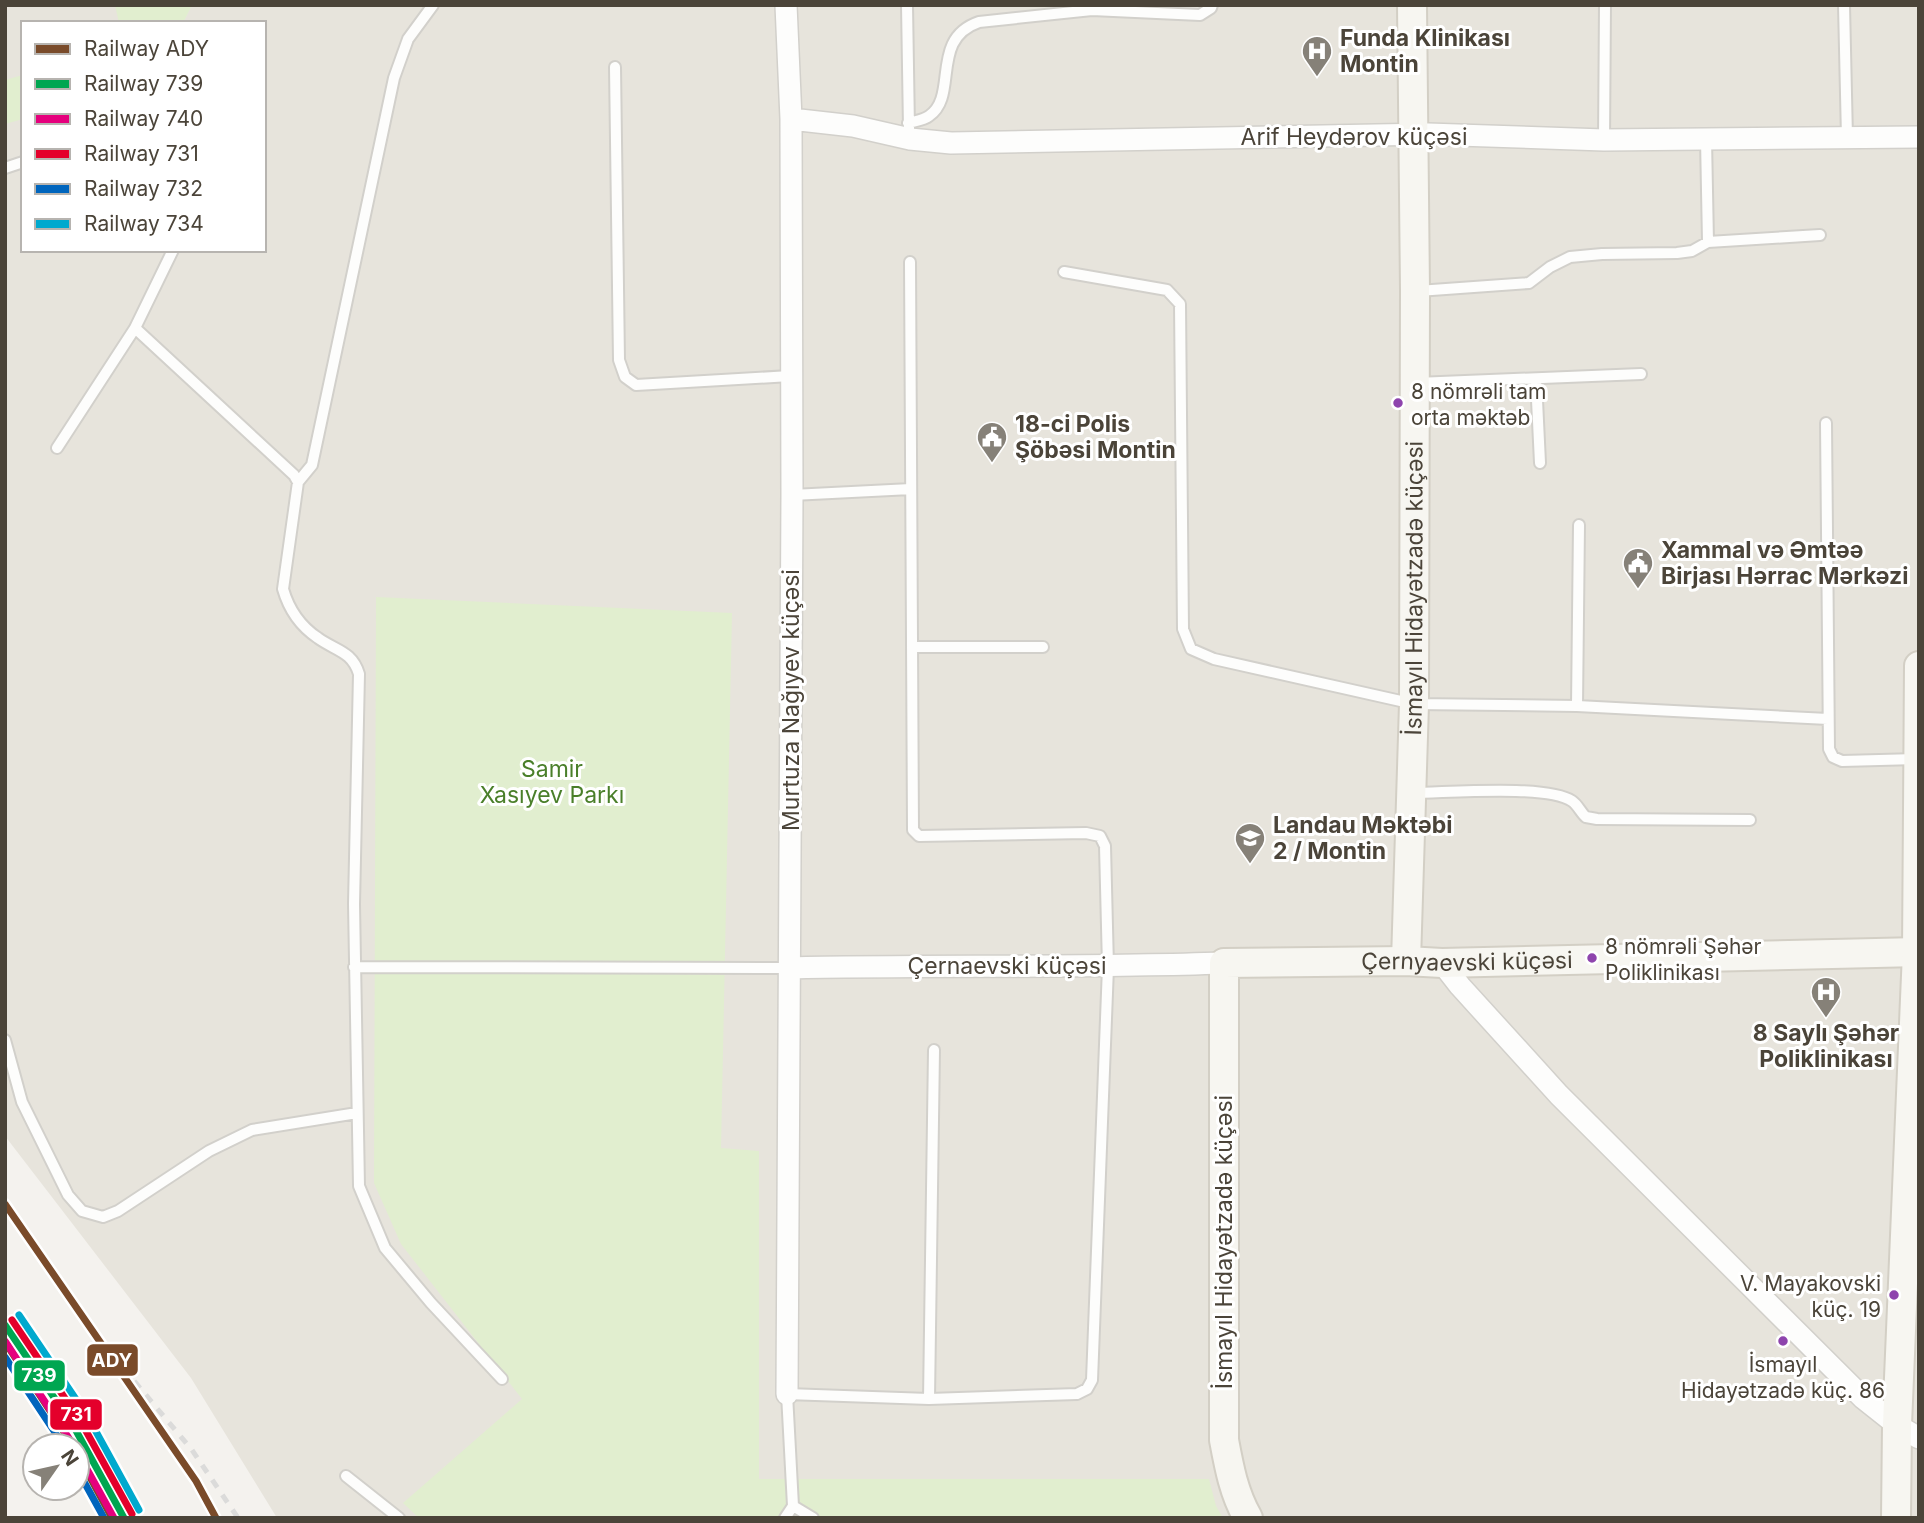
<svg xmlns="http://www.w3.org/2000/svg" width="1924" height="1523" viewBox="0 0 1924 1523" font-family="Inter,sans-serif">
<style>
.residential{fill:#e7e4dc;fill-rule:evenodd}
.green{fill:#e1eecf}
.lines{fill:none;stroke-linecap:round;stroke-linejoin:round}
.lane-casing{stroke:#d2d0cb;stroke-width:14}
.street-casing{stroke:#d2d0cb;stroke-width:24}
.secondary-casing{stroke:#d3cfc5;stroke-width:32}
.lane{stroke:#fdfdfc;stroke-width:10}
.street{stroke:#fdfdfc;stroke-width:21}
.secondary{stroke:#f7f6f1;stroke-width:28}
.rail{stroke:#dbdbda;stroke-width:5;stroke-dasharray:9 9;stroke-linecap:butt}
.rail-1-casing{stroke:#fff;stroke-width:12}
.rail-2-casing{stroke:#fff;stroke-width:12}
.rail-3-casing{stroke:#fff;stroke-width:12}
.rail-4-casing{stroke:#fff;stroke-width:12}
.rail-5-casing{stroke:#fff;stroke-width:12}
.rail-6-casing{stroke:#fff;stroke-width:12}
.rail-1{stroke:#7a4b2a;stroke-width:7}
.rail-2{stroke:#00a651;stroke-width:7}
.rail-3{stroke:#e5007d;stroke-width:7}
.rail-4{stroke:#e4002b;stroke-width:7}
.rail-5{stroke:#0065bd;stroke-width:7}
.rail-6{stroke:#00a9ce;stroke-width:7}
.bus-dot{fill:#8e44ad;stroke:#fff;stroke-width:2.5}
.labels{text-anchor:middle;stroke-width:6;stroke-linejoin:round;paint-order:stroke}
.bus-label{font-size:21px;fill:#4b4439;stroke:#fff;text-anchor:start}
.poi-label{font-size:23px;font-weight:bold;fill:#4b4439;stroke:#fff;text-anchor:start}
.street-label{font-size:23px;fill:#4b4439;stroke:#fff}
.park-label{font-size:23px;fill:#4a7f2a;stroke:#fff}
.line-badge{stroke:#fff;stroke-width:2.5}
.badge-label{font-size:19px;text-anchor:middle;font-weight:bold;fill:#fff}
</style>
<rect width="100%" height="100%" fill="#f4f2ee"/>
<path class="residential" d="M5 5H1919V1518H277L191 1378 5 1136ZM23 23H264V250H23Z"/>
<path class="green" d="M115 5H192L183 23H119Z
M23 75V119L5 124V80Z
M376 597 732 613 721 1148 759 1151V1479H1209L1216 1506 1223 1518H419L403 1503 522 1399 401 1244 374 1183Z"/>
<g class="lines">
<g class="lane-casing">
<path id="lane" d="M907 5 909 129
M1844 5 1847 138
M615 67 619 360 625 377 636 385 790 376
M908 123C915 121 924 120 929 116 959 96 929 39 979 22L1092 10 1200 15 1211 8 1212 5
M1706 139 1708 242
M1604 140 1605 5
M5 168 23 162
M173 250 135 328 294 475 298 482 283 589C289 610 300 626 318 638 336 651 352 651 359 674L354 904 359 1186 385 1248 431 1303 502 1379
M1064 272 1167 290 1180 304 1183 629 1191 649 1214 659 1414 704 1577 706 1828 719
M1418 291 1529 283 1550 267 1570 257 1602 254 1677 253 1692 251 1708 242 1820 235
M1536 379 1540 463
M1416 383 1641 374
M1826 423 1829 749 1833 757 1842 761 1917 759
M57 448 135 328
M298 482 312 465 394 78 408 39 433 5
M792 495 911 489
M912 647H1043
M1577 706 1579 525
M1413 793C1446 793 1547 784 1572 801 1578 805 1581 813 1586 817L1597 819 1750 820
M354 967 790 968
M5 1040 22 1102 68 1195 82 1211 103 1217 118 1211 209 1151 252 1130 357 1113
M929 1399 934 1050
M346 1476 399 1518
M793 1506 813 1518
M785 1518 793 1506 787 1394 929 1399 1077 1394 1087 1389 1092 1380 1108 967 1105 846 1100 836 1086 833 919 836 913 830 910 262"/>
</g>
<g class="street-casing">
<path id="street" d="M786 5 791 119 792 495 787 1394
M791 119 853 126 910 139 951 143 1428 134 1604 140 1919 137
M1442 963 1460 986 1559 1095 1863 1398 1897 1425 1919 1438
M790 968C934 965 1079 968 1224 963"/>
</g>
<g class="secondary-casing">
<g id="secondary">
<path id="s1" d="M1406 961 1414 704 1415 291 1412 5"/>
<path id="s2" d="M1248 1518C1234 1494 1229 1467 1224 1440V963L1406 961 1442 963 1919 952"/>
<path d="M1896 1518 1897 1425 1917 952 1919 666"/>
</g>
</g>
<use href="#lane" class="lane"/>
<use href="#street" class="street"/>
<use href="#secondary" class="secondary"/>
<path class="rail" d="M88 1326 192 1450 238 1518"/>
<g class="rail-1-casing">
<path id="rail-1" d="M5 1204 196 1481 216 1518
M5 1342 73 1446
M77 1453 112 1518"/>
</g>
<g class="rail-2-casing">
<path id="rail-2" d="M5 1325 74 1427 124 1518"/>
</g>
<g class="rail-3-casing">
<path id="rail-3" d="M5 1341 74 1446
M77 1451 114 1518"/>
</g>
<g class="rail-4-casing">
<path id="rail-4" d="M12 1320 81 1422 132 1514"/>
</g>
<g class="rail-5-casing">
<path id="rail-5" d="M5 1357 64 1446
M77 1469 104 1518"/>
</g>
<g class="rail-6-casing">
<path id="rail-6" d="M19 1315 88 1417 139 1510"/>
</g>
<use href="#rail-1" class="rail-1"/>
<use href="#rail-2" class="rail-2"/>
<use href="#rail-3" class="rail-3"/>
<use href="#rail-4" class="rail-4"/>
<use href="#rail-5" class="rail-5"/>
<use href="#rail-6" class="rail-6"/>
</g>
<defs>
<g id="hospital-pin" transform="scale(1.575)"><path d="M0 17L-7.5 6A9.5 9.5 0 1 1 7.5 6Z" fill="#868178" stroke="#fff"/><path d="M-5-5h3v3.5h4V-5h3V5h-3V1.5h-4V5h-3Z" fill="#fff"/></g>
<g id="civic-pin" transform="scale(1.575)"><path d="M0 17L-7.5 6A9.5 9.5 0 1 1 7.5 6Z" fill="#868178" stroke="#fff"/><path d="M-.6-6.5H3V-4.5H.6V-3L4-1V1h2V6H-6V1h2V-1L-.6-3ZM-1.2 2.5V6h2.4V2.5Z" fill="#fff"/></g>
<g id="school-pin" transform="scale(1.575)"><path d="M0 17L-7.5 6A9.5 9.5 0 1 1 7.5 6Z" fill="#868178" stroke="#fff"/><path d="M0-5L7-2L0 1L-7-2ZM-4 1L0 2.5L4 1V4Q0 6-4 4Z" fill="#fff"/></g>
</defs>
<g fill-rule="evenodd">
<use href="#hospital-pin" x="1317" y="51"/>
<use href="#civic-pin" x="992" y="437"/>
<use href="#civic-pin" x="1638" y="563"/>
<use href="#school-pin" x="1250" y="838"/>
<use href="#hospital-pin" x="1826" y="992"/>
</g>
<g class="bus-dot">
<circle cx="1398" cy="403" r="6"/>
<circle cx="1592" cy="958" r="6"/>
<circle cx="1894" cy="1295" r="6"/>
<circle cx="1783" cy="1341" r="6"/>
</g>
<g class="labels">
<g class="bus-label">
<text x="1411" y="399">8 nömrəli tam<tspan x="1411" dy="26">orta məktəb</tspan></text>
<text x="1605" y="954">8 nömrəli Şəhər<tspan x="1605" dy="26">Poliklinikası</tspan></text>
<text x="1881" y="1291" text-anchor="end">V. Mayakovski<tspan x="1881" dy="26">küç. 19</tspan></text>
<text x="1783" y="1372" text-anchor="middle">İsmayıl<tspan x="1783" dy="26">Hidayətzadə küç. 86</tspan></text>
</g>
<g class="poi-label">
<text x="1340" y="46">Funda Klinikası<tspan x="1340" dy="26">Montin</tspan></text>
<text x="1015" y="432">18-ci Polis<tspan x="1015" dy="26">Şöbəsi Montin</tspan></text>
<text x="1661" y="558">Xammal və Əmtəə<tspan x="1661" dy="26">Birjası Hərrac Mərkəzi</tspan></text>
<text x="1273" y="833">Landau Məktəbi<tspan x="1273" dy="26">2 / Montin</tspan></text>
<text x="1826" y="1041" text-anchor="middle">8 Saylı Şəhər<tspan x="1826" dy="26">Poliklinikası</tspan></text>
</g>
<g class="street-label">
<text x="1354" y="145">Arif Heydərov küçəsi</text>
<text dy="8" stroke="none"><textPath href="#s1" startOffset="373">İsmayıl Hidayətzadə küçəsi</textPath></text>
<text transform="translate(791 700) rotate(-90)" y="8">Murtuza Nağıyev küçəsi</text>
<text dy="8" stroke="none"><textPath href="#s2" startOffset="802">Çernyaevski küçəsi</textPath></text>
<text x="1007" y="974">Çernaevski küçəsi</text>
<text transform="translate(1224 1242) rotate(-90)" y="8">İsmayıl Hidayətzadə küçəsi</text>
</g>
<g class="park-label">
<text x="552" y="777">Samir<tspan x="552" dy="26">Xasıyev Parkı</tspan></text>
</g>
</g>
<g class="line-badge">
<rect x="86" y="1343" width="53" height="34" rx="7" fill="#7a4b2a"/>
<rect x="13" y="1359" width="53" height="33" rx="7" fill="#00a651"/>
<rect x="49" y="1398" width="54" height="33" rx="7" fill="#e4002b"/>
</g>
<g class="badge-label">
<text x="112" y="1367">ADY</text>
<text x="39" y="1382">739</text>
<text x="76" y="1421">731</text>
</g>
<rect width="1924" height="1523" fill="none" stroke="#4b4439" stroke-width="14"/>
<rect x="21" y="21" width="245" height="231" fill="#ffffff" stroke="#b7b4b0" stroke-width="2"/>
<rect x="35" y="44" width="35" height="10" fill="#7a4b2a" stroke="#b7b4b0" stroke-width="2"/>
<text x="84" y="56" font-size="21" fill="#4b4439">Railway ADY</text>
<rect x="35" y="79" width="35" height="10" fill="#00a651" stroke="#b7b4b0" stroke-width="2"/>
<text x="84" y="91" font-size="21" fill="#4b4439">Railway 739</text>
<rect x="35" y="114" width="35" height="10" fill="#e5007d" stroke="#b7b4b0" stroke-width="2"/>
<text x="84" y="126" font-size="21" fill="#4b4439">Railway 740</text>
<rect x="35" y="149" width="35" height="10" fill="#e4002b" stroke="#b7b4b0" stroke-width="2"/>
<text x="84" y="161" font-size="21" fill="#4b4439">Railway 731</text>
<rect x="35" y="184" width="35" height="10" fill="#0065bd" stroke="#b7b4b0" stroke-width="2"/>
<text x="84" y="196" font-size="21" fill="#4b4439">Railway 732</text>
<rect x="35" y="219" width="35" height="10" fill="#00a9ce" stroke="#b7b4b0" stroke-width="2"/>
<text x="84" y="231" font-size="21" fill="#4b4439">Railway 734</text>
<g transform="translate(56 1467) rotate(56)"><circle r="33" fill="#ffffff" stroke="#b7b4b0" stroke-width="2"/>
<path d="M0-5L12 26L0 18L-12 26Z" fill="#868178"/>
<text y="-10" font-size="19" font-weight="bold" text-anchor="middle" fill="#4b4439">N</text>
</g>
</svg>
